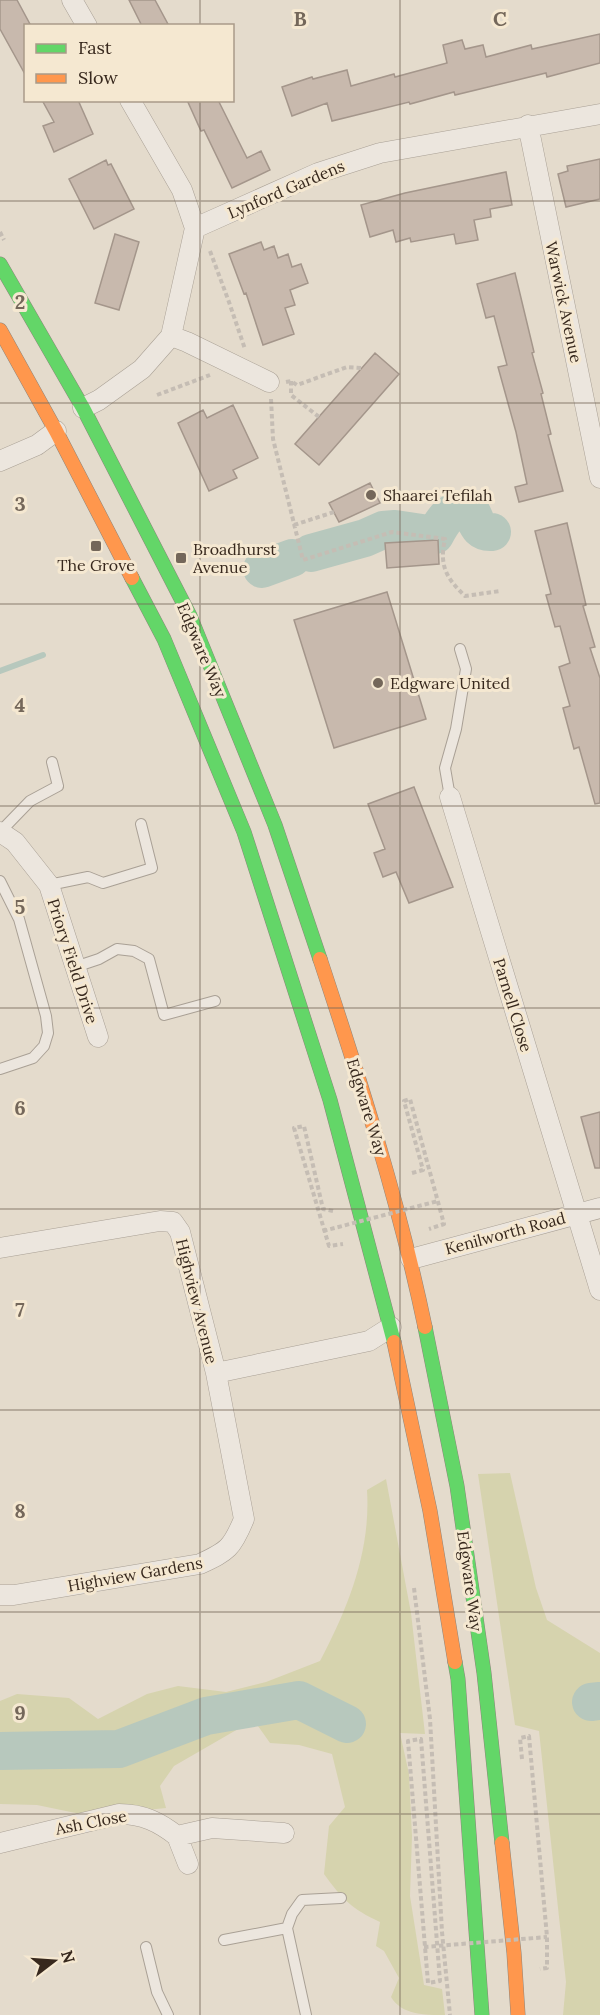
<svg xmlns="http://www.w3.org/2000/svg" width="600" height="2015" viewBox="0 0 600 2015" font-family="Lora,serif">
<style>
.green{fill:#d6d3ae}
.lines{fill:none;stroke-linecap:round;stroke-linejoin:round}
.stream{stroke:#b7c8bd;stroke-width:6}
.river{stroke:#b7c8bd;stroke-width:38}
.building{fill:#c8b9ad;stroke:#a4968b;stroke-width:1.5}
.lane-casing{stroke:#a9a095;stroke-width:12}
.street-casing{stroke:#a9a095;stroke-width:21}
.fast-casing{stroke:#8e867c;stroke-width:15}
.slow-casing{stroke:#8e867c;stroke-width:15}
.path{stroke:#c5bdb4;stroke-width:4;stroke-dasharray:4.5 3;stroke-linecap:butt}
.lane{stroke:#ece6de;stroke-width:10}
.street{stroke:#ece6de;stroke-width:20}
.fast{stroke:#63d668;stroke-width:14}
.slow{stroke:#ff974d;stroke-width:14}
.path-bridge{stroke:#c5bdb4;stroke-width:4;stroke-dasharray:4.5 3;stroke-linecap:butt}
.grid{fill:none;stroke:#74675a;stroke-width:1.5;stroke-opacity:0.55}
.poi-dot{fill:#74675a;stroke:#f5e8d1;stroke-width:2}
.labels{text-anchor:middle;stroke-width:6;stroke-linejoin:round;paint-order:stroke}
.street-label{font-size:16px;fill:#37281d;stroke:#f5e8d1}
.poi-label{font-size:16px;fill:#37281d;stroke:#f5e8d1;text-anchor:start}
.grid-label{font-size:20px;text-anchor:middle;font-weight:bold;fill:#74675a;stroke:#f5e8d1;stroke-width:6;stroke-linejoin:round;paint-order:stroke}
</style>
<rect width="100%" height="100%" fill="#e4dbcc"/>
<path class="green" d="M510 1473 536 1588 547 1620 600 1653V2015H563L566 1982 539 1731 515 1725 478 1474Z
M386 1479 411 1613 425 1734 400 1733 409 1774 412 1836 410 1896 424 1985 442 1989 445 2015C424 2015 402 2015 391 1997L399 1978 384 1951 376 1946 380 1922C352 1909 342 1899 324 1874L329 1826 345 1807 332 1754 299 1745 270 1743 258 1726 245 1725 174 1766 160 1786 166 1808 90 1816 37 1805 0 1804V1701L17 1694 69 1698 98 1719 147 1694 178 1686 226 1692 266 1682 320 1661C348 1608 371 1551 367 1490Z"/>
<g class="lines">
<path class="stream" d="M0 671 43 655"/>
<path class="river" d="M311 553 365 538 383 530 395 529 435 535C443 520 452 505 471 511 477 522 477 533 492 532
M262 569 292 558
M591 1702 600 1701
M0 1751 119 1749 206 1716 299 1700 347 1724"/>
</g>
<path class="building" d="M0 0H17L31 26H26V76L0 29Z
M129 0H155L169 26H142Z
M600 34V63L547 77 546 73 455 95 454 92 410 104 409 102 332 121 327 103 292 116 282 87 312 77 313 79 347 70 351 86 394 74 395 77 447 63 443 45 462 40 465 49 483 45 486 57 531 45 532 49Z
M42 100H78L93 134 54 152 43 126 54 122Z
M187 100H218L247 158 261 151 270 170 232 188 204 130 201 131Z
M600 159V199L566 207 558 174 568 171 567 166Z
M106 160 108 165 111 164 134 209 94 229 69 179Z
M506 172 512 205 490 209 491 217 474 220 478 240 456 244 454 234 411 242 410 238 396 242 393 230 370 237 361 205 405 193Z
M115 234 139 242 119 310 95 303Z
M261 242 264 250 274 246 278 258 288 254 292 267 301 264 308 283 290 290 295 305 285 308 294 334 263 345 246 293 244 294 229 254Z
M515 273 534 352 532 353 543 393 541 394 551 434 548 435 563 491 519 502 515 487 527 484 516 432 498 367 507 365 494 316 486 318 477 284Z
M375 353 399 374 319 465 295 444Z
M233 405 258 458 233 470 237 478 209 491 178 423 203 410 207 418Z
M370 483 380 503 339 522 329 503Z
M567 523 586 605 583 606 595 647 590 648 600 678V803L595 804 579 747 574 749 563 708 570 706 559 667 570 663 560 626 555 627 546 595 551 594 535 531Z
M438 540 439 564 387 568 385 543Z
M387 592 426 719 334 748 294 620Z
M414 787 453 887 409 903 396 872 383 877 374 853 385 849 368 804Z
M600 1112V1168H595L581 1117Z"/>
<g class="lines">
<g class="lane-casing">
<path id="lane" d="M450 797 445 768 456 729 466 669 460 649
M0 832 30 801 58 786 52 762
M0 881 19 919 46 1016 48 1033 44 1046 33 1058 0 1069
M49 885 88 877 103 883 152 868 141 824
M75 967 99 959 117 949 134 951 149 959 164 1015 215 1001
M224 1940 287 1928
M146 1947 157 1992 168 2015
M306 2015 287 1928 292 1914 302 1900 341 1898"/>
</g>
<g class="street-casing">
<path id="street" d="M72 0 87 26
M130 100 182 190 195 228
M528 125 600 478
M195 228 318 173 380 153 600 114
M171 336 187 342 269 382
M83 408 99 400 142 369 171 336 195 228
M0 461 37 445 56 431
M450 797 600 1290
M0 832 15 842 49 885 98 1037
M0 1248 160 1221 173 1222 180 1232 216 1373 244 1519C232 1548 228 1551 200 1564L14 1595H0
M411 1259 600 1208
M216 1373 369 1341 391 1327
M177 1836 188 1864
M0 1843 119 1814C143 1814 159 1822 177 1836L212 1828 284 1833"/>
</g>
<g class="fast-casing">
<path id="fast" d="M0 264 83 408 190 616 275 825 320 959
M132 578 164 639 244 832 330 1100 394 1342
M425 1327 457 1486 484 1673 502 1843
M455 1662 458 1679 482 2015"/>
</g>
<g class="slow-casing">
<path id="slow" d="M0 330 56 431 132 578
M320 959C360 1080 399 1202 425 1327
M394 1342 430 1511 455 1662
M502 1843 514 1953 518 2015"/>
</g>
<path class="path" d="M0 232 4 240
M210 251 229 302 245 349
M291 381V395L319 417
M286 382 291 381 297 385 347 367 362 368
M157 395 210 375
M271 399 273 439 303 560 392 532 445 539C439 565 446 578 465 596L500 591
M294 525 334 512
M412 1173 423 1170 404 1101 410 1099 444 1224 429 1229
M333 1211 323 1209 304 1126 294 1128 329 1246 343 1244
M414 1588 430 1719 442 1932 450 2015
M421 1739 440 1981 428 1983 408 1741Z
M522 1759 520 1738 529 1736 547 1937V1968L540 1969"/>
<use href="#lane" class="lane"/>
<use href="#street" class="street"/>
<use href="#fast" class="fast"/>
<use href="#slow" class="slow"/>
<path class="path-bridge" d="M323 1231 438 1201
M424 1947 547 1937"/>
</g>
<path class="grid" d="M200 0V26M400 0V2015M200 100V2015M0 201H600M0 403H600M0 604H600M0 806H600M0 1008H600M0 1209H600M0 1410H600M0 1612H600M0 1814H600"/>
<g class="poi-dot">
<circle cx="371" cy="495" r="6"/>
<rect x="90" y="540" width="12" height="12" rx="3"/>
<rect x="175" y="552" width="12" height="12" rx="3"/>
<circle cx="378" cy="683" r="6"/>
</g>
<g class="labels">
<g class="street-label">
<text transform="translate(286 189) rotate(-23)" y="6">Lynford Gardens</text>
<text transform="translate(564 302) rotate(78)" y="6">Warwick Avenue</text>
<text transform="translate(202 650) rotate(67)" y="6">Edgware Way</text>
<text transform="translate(73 961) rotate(72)" y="6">Priory Field Drive</text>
<text transform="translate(513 1005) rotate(73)" y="6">Parnell Close</text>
<text transform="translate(367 1107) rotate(73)" y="6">Edgware Way</text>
<text transform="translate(505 1233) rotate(-15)" y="6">Kenilworth Road</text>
<text transform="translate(197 1301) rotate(76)" y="6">Highview Avenue</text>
<text transform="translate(135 1574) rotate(-10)" y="6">Highview Gardens</text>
<text transform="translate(470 1581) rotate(82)" y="6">Edgware Way</text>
<text transform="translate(91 1822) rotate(-11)" y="6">Ash Close</text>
</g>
<g class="poi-label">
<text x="383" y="501">Shaarei Tefilah</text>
<text x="193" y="555">Broadhurst<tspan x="193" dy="18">Avenue</tspan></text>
<text x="96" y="571" text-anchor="middle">The Grove</text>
<text x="390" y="689">Edgware United</text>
</g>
</g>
<g class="grid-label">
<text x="300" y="26">B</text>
<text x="500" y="26">C</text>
<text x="20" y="309">2</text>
<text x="20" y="511">3</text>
<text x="20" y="712">4</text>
<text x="20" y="914">5</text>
<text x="20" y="1115">6</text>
<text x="20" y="1317">7</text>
<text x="20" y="1518">8</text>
<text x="20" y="1720">9</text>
</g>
<rect x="24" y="24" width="210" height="78" fill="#f5e8d1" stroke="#a99b89" stroke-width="1.5"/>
<rect x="36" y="44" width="30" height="9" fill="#63d668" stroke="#a99b89" stroke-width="1.5"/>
<text x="78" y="54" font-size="18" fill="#37281d">Fast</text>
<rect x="36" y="74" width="30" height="9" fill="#ff974d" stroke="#a99b89" stroke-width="1.5"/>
<text x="78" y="84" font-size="18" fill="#37281d">Slow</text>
<g transform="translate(54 1961) rotate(73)" stroke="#f5e8d1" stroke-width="4.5" paint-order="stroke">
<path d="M0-4.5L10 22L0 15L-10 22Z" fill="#37281d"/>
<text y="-9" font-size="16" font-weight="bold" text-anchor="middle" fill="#37281d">N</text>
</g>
</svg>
